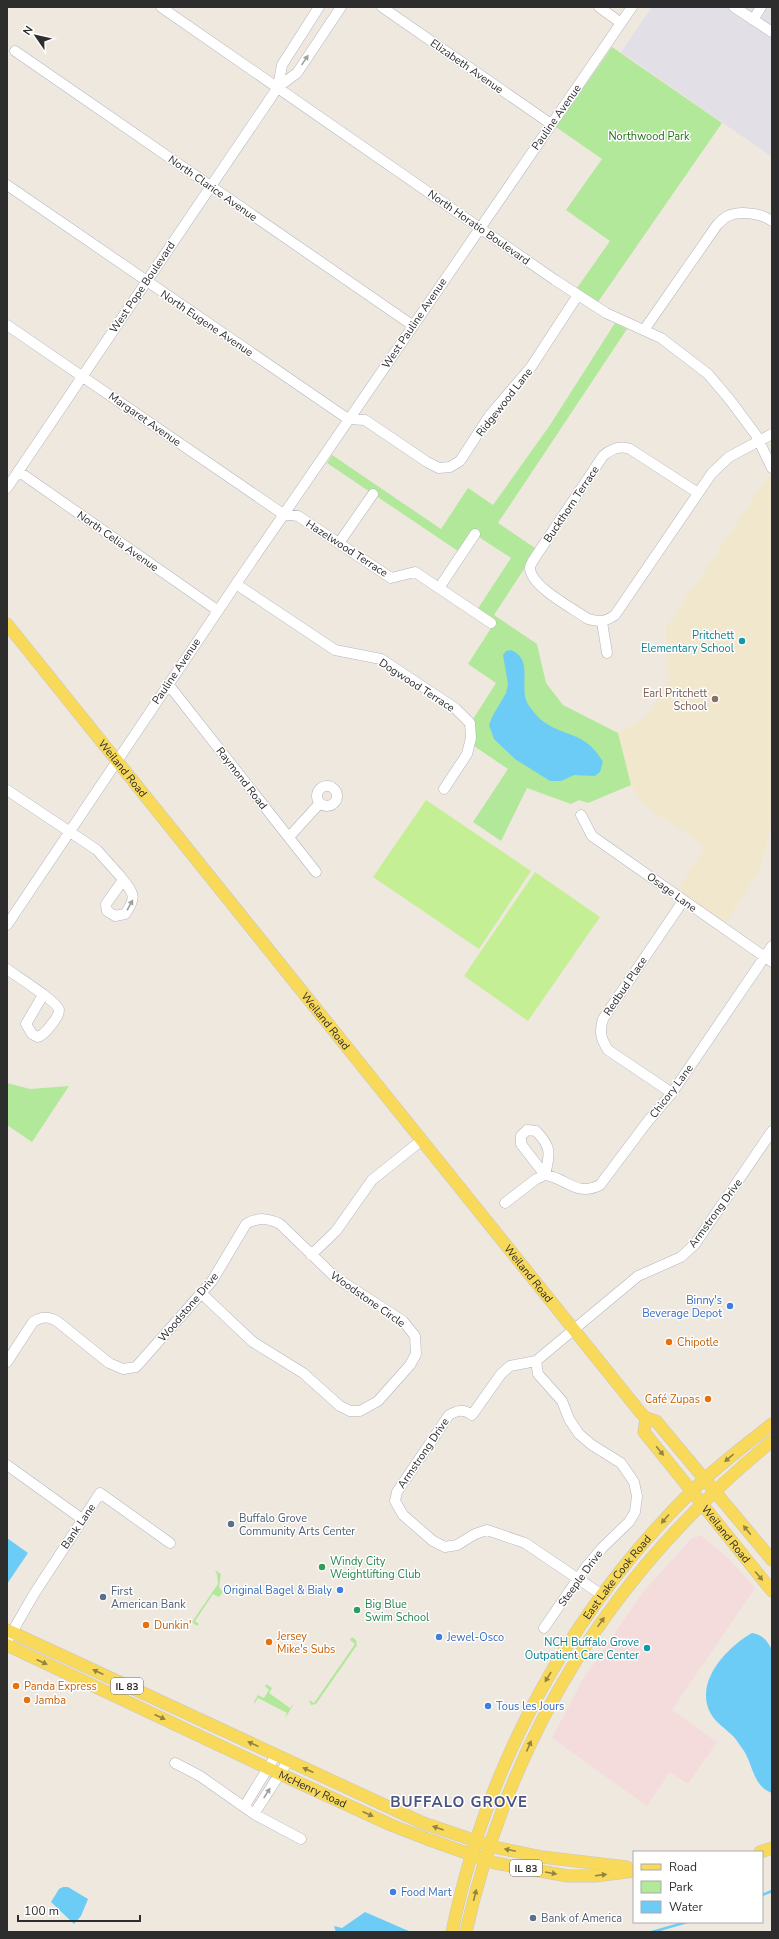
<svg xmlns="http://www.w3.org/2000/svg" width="779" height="1939" viewBox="0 0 779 1939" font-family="'Nunito Sans',sans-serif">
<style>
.industrial{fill:#e2dfe7}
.education{fill:#f1e7cd}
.medical{fill:#f5dcdc}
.green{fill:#b1e899}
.pitch{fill:#c5ef94}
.water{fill:#6dccf5}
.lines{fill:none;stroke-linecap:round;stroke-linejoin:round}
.stream{stroke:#6dccf5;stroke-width:2.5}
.minor-casing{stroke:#b3b4c1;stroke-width:11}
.major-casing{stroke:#c8c8c8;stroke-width:13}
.minor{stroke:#fff;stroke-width:10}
.major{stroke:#f8d95a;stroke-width:12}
.oneway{fill:#a0a0a0}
.oneway2{fill:#928344}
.culture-dot{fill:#0f9aa8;stroke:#fff;stroke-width:1.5}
.education-dot{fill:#8d6e63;stroke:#fff;stroke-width:1.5}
.shop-dot{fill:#3f7fe0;stroke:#fff;stroke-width:1.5}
.food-dot{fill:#e8710a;stroke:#fff;stroke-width:1.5}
.service-dot{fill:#5c6f8a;stroke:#fff;stroke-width:1.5}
.leisure-dot{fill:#2e9e5b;stroke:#fff;stroke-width:1.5}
.labels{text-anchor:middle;stroke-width:3;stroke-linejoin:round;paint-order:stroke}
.shield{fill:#fff;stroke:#6c6c6c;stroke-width:1}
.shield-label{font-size:10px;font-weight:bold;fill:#2d2d2d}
.street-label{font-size:11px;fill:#2d2d2d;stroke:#fff}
.park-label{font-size:11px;fill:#267017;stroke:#fff}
.culture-label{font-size:11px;fill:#0d838f;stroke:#fff;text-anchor:end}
.education-label{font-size:11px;fill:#785e54;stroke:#fff;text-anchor:end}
.shop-label{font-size:11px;fill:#366cbe;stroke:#fff;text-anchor:start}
.food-label{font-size:11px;fill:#c56008;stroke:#fff;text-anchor:start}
.service-label{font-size:11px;fill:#4e5e75;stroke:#fff;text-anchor:start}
.leisure-label{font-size:11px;fill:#27864d;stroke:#fff;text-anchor:start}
.district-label{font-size:15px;font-weight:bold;letter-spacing:1px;fill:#4a5281;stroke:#fff}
</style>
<rect width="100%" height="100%" fill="#efe8df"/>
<path class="industrial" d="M652 7H772V157L621 52Z"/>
<path class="education" d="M769 475 772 486V821L760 871 724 925 676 891 706 847 643 804 631 785 618 733 647 716 668 683 666 628Z"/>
<path class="medical" d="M700 1535 729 1559 755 1588 672 1710 717 1742 688 1784 670 1772 647 1806 552 1738 581 1683 643 1592 691 1539Z"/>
<path class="green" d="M612 47 722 123 598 302 577 288 610 241 566 210 602 159 556 127Z
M615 323 627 329 498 523 535 548 528 558 524 569 494 615 537 644 546 683 563 705 618 733 631 785 588 803 579 800 571 804 527 788 501 841 473 822 508 769 474 746 472 721 496 683 468 664 495 622 477 610 511 558 471 532 458 551 327 463 332 455 441 529 468 488 493 505 550 425Z
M7 1083 30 1089 69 1086 32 1142 7 1125Z
M215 1570 221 1574 219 1587 223 1592 219 1597 213 1594 195 1621 199 1624 197 1626 192 1622 218 1584 217 1575Z
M352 1637 356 1640 357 1645 316 1704 311 1705 309 1700 314 1703 355 1644 350 1640Z
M266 1684 272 1688 269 1693 290 1708 294 1703 285 1719 287 1713 258 1698 255 1703 254 1702 258 1695 264 1698 269 1690 265 1686Z"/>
<path class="pitch" d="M426 800 531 871 479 949 373 877Z
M535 872 600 917 528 1021 464 976Z"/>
<path class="water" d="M511 650C536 660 516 690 530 707 533 711 537 716 540 719 563 738 585 730 603 762L600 772 595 776 574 775 561 781H550L515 759 494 739 489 725 492 717 506 693 508 684 503 655 506 651Z
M7 1538 28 1553 7 1584Z
M752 1633C763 1635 767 1640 772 1650V1793C753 1786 753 1765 744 1751 740 1746 737 1740 733 1736 726 1729 716 1723 711 1714 693 1683 727 1647 752 1633Z
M63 1887H68L88 1899 81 1916 74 1924 51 1902 59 1889Z
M365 1912 411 1932H336L334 1926 342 1928Z"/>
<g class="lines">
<path class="stream" d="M762 1895 772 1891
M652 1932 687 1922"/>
<g class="minor-casing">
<path id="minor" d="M161 7 555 280 606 313 661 338 708 374 730 400 756 435 772 468
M382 7 551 124
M599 7 621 23
M734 7 772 32
M753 20 761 7
M15 51 412 325
M278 87 282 65 319 7
M7 185 348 419
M7 325 283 514 298 516 391 578 415 572 491 623
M644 330 717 225C720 222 723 219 726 217 739 210 761 213 772 221
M348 419 365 420 427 462 439 468 450 467 460 461 490 415 531 367 578 295
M18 471 217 610
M7 488 278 87 297 73 341 7
M698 493 630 449C619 445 611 449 603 456L536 556C534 559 531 564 530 567 529 586 574 609 588 619 600 622 605 622 615 615L712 473 729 457 772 434
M339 543 373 494
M236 584 335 650 381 659 455 708 470 723 471 738 467 754 444 789
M439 588 475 534
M602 622 607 653
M168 684 316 872
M317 796a10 10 0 1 1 20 0a10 10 0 1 1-20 0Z
M7 790 97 850 121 877C133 893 138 896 125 914L115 916 107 911 106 904 123 880
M581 815 592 836 772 962
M289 837 320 803
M7 925 236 584 632 7
M7 969C16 976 58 1002 59 1010 59 1016 55 1020 52 1024 47 1030 45 1034 38 1037L32 1034 26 1024 43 995
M672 1093 608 1050C601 1039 599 1032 603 1019L683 901
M527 1130 536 1131C552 1147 550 1154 545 1175L521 1144V1136Z
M505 1203 536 1179 545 1175C567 1178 576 1197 600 1185L648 1121 672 1093 772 946
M311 1255 336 1231 372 1180 422 1140
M536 1361 538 1374 562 1401 569 1419 579 1434 592 1445 621 1463 634 1482 637 1496 635 1512 629 1522 602 1548 586 1567 544 1628
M7 1362 33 1322C42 1316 49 1316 58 1322L109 1363 123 1369 136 1367 212 1281 246 1224C258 1217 268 1218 280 1224L335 1277 403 1321 415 1336 416 1354 410 1365 378 1401 360 1411H350L340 1406 303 1373 253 1342 202 1294
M7 1465 82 1519
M602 1595 525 1543 487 1530 475 1534 457 1545 445 1547 433 1541 403 1515 395 1501 397 1492 449 1415C458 1410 463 1409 472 1415L501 1374 510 1366 536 1361 638 1276 681 1257 695 1244 772 1131
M7 1641 34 1594 100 1493 170 1543
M175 1763 200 1776 254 1814 301 1839
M244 1807 276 1755
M254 1814 288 1761"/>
</g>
<g class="major-casing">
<g id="major">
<path id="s1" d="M7 624 640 1412 646 1418 656 1421 772 1560"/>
<path id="s2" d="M646 1418 644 1432 772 1591"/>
<path d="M7 1630 423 1823 494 1847 542 1857 627 1867"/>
<path id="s3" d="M7 1645 280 1774 391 1825 427 1839 495 1863 568 1876H595L634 1871"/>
<path d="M760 1852 772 1848"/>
<path id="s4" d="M452 1932C486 1765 570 1611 692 1491 716 1467 745 1445 772 1424"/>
<path d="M466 1932C511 1732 613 1571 772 1441"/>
</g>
</g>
<use href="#minor" class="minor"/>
<use href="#major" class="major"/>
</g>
<defs><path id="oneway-solid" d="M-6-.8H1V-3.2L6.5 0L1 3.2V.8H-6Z"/></defs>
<g class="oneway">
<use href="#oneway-solid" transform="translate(305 60) rotate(-56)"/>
<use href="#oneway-solid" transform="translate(130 905) rotate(-61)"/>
<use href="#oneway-solid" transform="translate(267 1793) rotate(-57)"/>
</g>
<g class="oneway2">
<use href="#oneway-solid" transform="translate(660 1451) rotate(51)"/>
<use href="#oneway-solid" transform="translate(729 1458) rotate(140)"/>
<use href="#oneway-solid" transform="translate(665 1519) rotate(131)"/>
<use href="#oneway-solid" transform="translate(747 1530) rotate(-129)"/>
<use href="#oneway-solid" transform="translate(759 1576) rotate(50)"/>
<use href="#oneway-solid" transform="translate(601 1622) rotate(-55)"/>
<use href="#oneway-solid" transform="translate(42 1662) rotate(25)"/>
<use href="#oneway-solid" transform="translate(98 1672) rotate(-155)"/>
<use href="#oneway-solid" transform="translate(548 1677) rotate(121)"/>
<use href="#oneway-solid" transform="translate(160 1717) rotate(25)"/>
<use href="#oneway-solid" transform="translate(253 1744) rotate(-155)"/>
<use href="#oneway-solid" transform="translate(529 1746) rotate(-66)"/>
<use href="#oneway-solid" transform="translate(308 1770) rotate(-155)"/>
<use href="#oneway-solid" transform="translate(368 1814) rotate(25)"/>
<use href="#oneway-solid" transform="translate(438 1828) rotate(-161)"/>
<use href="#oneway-solid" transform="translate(510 1850) rotate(-168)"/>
<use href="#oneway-solid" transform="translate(551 1873) rotate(10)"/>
<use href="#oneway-solid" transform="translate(601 1875) rotate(-7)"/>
<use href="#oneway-solid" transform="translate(475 1895) rotate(-76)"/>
</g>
<g class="culture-dot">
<circle cx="742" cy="641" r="4"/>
<circle cx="647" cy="1648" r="4"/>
</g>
<circle class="education-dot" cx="715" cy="699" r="4"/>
<g class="shop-dot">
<circle cx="730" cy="1306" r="4"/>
<circle cx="340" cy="1590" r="4"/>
<circle cx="439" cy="1637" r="4"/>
<circle cx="488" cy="1706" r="4"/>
<circle cx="393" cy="1892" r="4"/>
</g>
<g class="food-dot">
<circle cx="669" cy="1342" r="4"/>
<circle cx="708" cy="1399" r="4"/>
<circle cx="146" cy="1625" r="4"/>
<circle cx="269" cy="1642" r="4"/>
<circle cx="16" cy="1686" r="4"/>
<circle cx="27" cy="1700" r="4"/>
</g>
<g class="service-dot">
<circle cx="231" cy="1524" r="4"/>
<circle cx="103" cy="1597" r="4"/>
<circle cx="533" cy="1918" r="4"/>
</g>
<g class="leisure-dot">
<circle cx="322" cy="1567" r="4"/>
<circle cx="357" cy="1610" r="4"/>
</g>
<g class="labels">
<g class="shield">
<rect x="111" y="1678" width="32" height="16" rx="3"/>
<rect x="510" y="1860" width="32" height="16" rx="3"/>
</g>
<g class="shield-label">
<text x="127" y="1690">IL 83</text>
<text x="526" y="1872">IL 83</text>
</g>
<g class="street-label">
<text transform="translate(467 66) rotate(35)" y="4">Elizabeth Avenue</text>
<text transform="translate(556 117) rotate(-55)" y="4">Pauline Avenue</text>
<text transform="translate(213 188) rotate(35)" y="4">North Clarice Avenue</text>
<text transform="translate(479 227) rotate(35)" y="4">North Horatio Boulevard</text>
<text transform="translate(142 287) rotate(-56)" y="4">West Pope Boulevard</text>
<text transform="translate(207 323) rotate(34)" y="4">North Eugene Avenue</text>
<text transform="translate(414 323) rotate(-56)" y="4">West Pauline Avenue</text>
<text transform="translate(504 402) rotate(-52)" y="4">Ridgewood Lane</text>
<text transform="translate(145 419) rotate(35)" y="4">Margaret Avenue</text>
<text transform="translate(571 504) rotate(-56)" y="4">Buckthorn Terrace</text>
<text transform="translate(118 541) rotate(35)" y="4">North Celia Avenue</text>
<text transform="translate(347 548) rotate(33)" y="4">Hazelwood Terrace</text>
<text transform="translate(176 671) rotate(-56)" y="4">Pauline Avenue</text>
<text transform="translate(417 685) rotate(33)" y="4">Dogwood Terrace</text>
<text dy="4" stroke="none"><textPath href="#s1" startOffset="185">Weiland Road</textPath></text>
<text transform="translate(242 778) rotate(52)" y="4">Raymond Road</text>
<text transform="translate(672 892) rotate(36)" y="4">Osage Lane</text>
<text transform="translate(625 986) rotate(-56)" y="4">Redbud Place</text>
<text dy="4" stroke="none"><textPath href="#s1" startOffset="509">Weiland Road</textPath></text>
<text transform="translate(671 1091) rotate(-53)" y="4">Chicory Lane</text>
<text transform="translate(715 1213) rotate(-54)" y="4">Armstrong Drive</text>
<text dy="4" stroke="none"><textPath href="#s1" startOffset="833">Weiland Road</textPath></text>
<text transform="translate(368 1299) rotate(35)" y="4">Woodstone Circle</text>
<text transform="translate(188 1307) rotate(-50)" y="4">Woodstone Drive</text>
<text transform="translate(423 1453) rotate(-56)" y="4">Armstrong Drive</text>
<text transform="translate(78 1526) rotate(-56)" y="4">Bank Lane</text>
<text dy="4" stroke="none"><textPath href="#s2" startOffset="145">Weiland Road</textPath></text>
<text transform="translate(580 1578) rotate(-54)" y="4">Steeple Drive</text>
<text dy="4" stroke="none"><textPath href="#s4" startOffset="395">East Lake Cook Road</textPath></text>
<text dy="4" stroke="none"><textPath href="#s3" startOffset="338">McHenry Road</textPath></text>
</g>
<g class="park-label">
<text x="649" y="140">Northwood Park</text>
</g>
<g class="culture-label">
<text x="734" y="639">Pritchett<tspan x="734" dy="13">Elementary School</tspan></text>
<text x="639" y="1646">NCH Buffalo Grove<tspan x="639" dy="13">Outpatient Care Center</tspan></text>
</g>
<g class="education-label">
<text x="707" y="697">Earl Pritchett<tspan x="707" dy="13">School</tspan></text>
</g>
<g class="shop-label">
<text x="722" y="1304" text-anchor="end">Binny's<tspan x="722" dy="13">Beverage Depot</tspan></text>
<text x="332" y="1594" text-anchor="end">Original Bagel &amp; Bialy</text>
<text x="447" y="1641">Jewel-Osco</text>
<text x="496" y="1710">Tous les Jours</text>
<text x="401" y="1896">Food Mart</text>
</g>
<g class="food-label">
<text x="677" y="1346">Chipotle</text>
<text x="700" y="1403" text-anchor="end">Café Zupas</text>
<text x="154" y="1629">Dunkin'</text>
<text x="277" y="1640">Jersey<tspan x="277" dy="13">Mike's Subs</tspan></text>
<text x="24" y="1690">Panda Express</text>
<text x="35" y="1704">Jamba</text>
</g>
<g class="service-label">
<text x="239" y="1522">Buffalo Grove<tspan x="239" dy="13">Community Arts Center</tspan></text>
<text x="111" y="1595">First<tspan x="111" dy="13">American Bank</tspan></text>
<text x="541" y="1922">Bank of America</text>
</g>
<g class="leisure-label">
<text x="330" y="1565">Windy City<tspan x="330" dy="13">Weightlifting Club</tspan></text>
<text x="365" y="1608">Big Blue<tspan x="365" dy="13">Swim School</tspan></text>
</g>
<g class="district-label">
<text x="459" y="1807">BUFFALO GROVE</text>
</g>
</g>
<rect width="779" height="1939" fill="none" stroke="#2d2d2d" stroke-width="16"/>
<rect x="633" y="1851" width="130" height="72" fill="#ffffff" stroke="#ababab"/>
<rect x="641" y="1864" width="20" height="6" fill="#f8d95a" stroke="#ababab"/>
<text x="669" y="1871" font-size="12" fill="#2d2d2d">Road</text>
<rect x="641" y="1881" width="20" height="12" fill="#b1e899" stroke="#ababab"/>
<text x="669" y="1891" font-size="12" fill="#2d2d2d">Park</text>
<rect x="641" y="1901" width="20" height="12" fill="#6dccf5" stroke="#ababab"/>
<text x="669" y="1911" font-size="12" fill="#2d2d2d">Water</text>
<g transform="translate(36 36) rotate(304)" stroke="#ffffff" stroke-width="3" paint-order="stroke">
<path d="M0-3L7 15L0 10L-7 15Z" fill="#2d2d2d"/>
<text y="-6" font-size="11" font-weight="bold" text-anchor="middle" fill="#2d2d2d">N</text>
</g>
<path d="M18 1915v6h122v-6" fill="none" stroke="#2d2d2d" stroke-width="2"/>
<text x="24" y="1915" font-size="12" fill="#2d2d2d" stroke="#ffffff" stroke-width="3" paint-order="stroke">100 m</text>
</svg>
